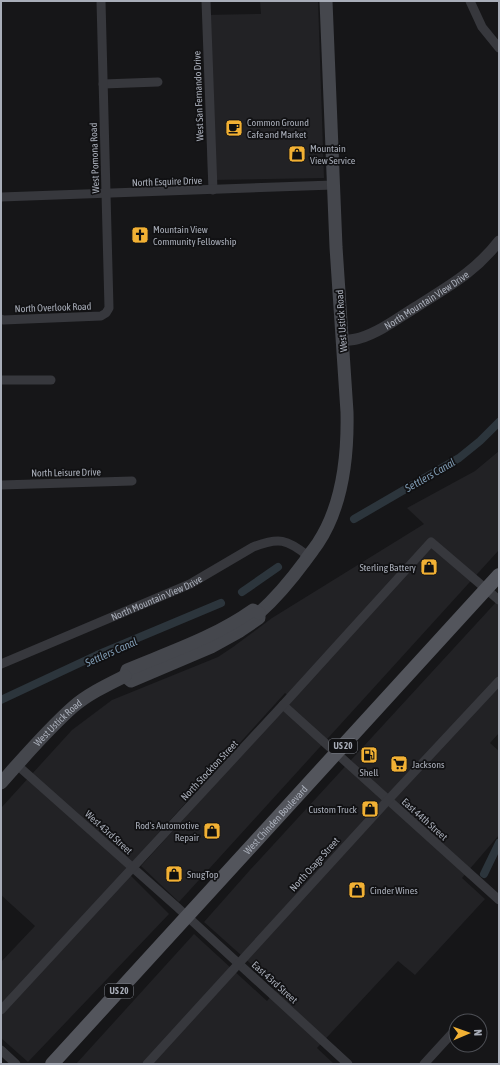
<svg xmlns="http://www.w3.org/2000/svg" width="500" height="1065" viewBox="0 0 500 1065" font-family="'Asap Condensed',sans-serif">
<style>
.built{fill:#222225}
.lines{fill:none;stroke-linecap:round;stroke-linejoin:round}
.canal{stroke:#2c353c;stroke-width:8}
.minor{stroke:#37383d;stroke-width:9}
.tertiary{stroke:#37383d;stroke-width:11}
.secondary{stroke:#45474d;stroke-width:13}
.primary{stroke:#53555c;stroke-width:14}
.labels{text-anchor:middle;stroke-width:3.5;stroke-linejoin:round;paint-order:stroke}
.shield{fill:#111113;stroke:#7b7e86;stroke-width:1}
.shield-label{font-size:9px;font-weight:bold;fill:#a8adb8}
.street-label{font-size:10px;fill:#a8adb8;stroke:#111113}
.poi-label{font-size:10px;fill:#a8adb8;stroke:#111113;text-anchor:start}
.water-label{font-size:11px;font-style:italic;fill:#7f9bb3;stroke:#111113}
</style>
<rect width="100%" height="100%" fill="#161618"/>
<path class="built" d="M260 1H318L324 178 208 180 204 15 261 14Z
M499 451V550L179 902 141 866 292 699 285 693 125 870 169 914 28 1062 1 1038V962L35 926 1 895V808L72 730 112 700 218 657 233 647 272 618 424 524 407 508 475 471Z
M499 599V733L490 743 499 751V835L462 878 485 899 415 975 398 961 317 1048 334 1064H76L194 934 267 1001 278 988 204 922 250 870Z"/>
<g class="lines">
<path class="canal" d="M354 519 459 458 480 441 499 422
M242 592 278 567
M1 700 97 655 221 603
M484 874 499 843"/>
<g class="minor">
<path d="M206 1 213 190"/>
<path d="M470 1 482 27 499 48"/>
<path d="M103 84 158 82"/>
<path d="M1 197 333 185"/>
<path d="M1 319 3 320 101 316 106 313 109 308 101 1"/>
<path d="M1 380H51"/>
<path d="M1 485 132 481"/>
<path id="s1" d="M1 664 190 584 253 547C279 537 287 539 308 556"/>
<path d="M283 705 499 900"/>
<path d="M17 765 177 907 348 1064"/>
<path d="M1 1010 283 705 431 542 499 600"/>
<path d="M464 1021 465 1020"/>
<path d="M1 1050 16 1064"/>
<path d="M147 1064 388 800 499 681"/>
<path d="M424 1064 456 1029"/>
</g>
<path class="tertiary" id="s2" d="M342 341C348 340 354 340 360 338 380 332 398 318 416 307 449 286 475 272 499 241"/>
<g class="secondary">
<path d="M259 613C277 597 291 580 305 561 309 555 314 549 318 543 343 505 348 457 347 412L336 247 326 1"/>
<path d="M125 676 131 681 211 647 240 631 259 618V613"/>
<path d="M125 676 127 670C170 652 215 637 253 610L259 613"/>
<path id="s3" d="M1 783C24 757 47 730 73 707 88 694 107 685 125 676"/>
</g>
<path class="primary" id="s4" d="M52 1064 499 575"/>
</g>
<defs>
<g id="cafe-square" transform="scale(0.9)"><rect x="-9" y="-9" width="18" height="18" rx="4" fill="#f2b134" stroke="#111113"/><path d="M-5.5-4.5H6V0H3Q3 3.5 0 3.5H-2.5Q-5.5 3.5-5.5 0ZM3-3.2v2h1.7v-2ZM-6 4.5H4V6H-6Z" fill="#111"/></g>
<g id="shop-square" transform="scale(0.9)"><rect x="-9" y="-9" width="18" height="18" rx="4" fill="#f2b134" stroke="#111113"/><path d="M-5-2.5h2.3a2.7 3.5 0 0 1 5.4 0H5L5.5 6h-11ZM-1.5-2.5h3a1.5 2.3 0 0 0-3 0Z" fill="#111"/></g>
<g id="church-square" transform="scale(0.9)"><rect x="-9" y="-9" width="18" height="18" rx="4" fill="#f2b134" stroke="#111113"/><path d="M-1.2-6h2.4v3.5h3.3v2.4h-3.3V6h-2.4V-.1h-3.3v-2.4h3.3Z" fill="#111"/></g>
<g id="fuel-square" transform="scale(0.9)"><rect x="-9" y="-9" width="18" height="18" rx="4" fill="#f2b134" stroke="#111113"/><path d="M-5.5-6h7V0h2V4h1.3V-2.5L3-4.5l.8-.8L6-3V5H2.5V1h-1V6h-7ZM-4.2-4.7v3.2H.2V-4.7Z" fill="#111"/></g>
<g id="supermarket-square" transform="scale(0.9)"><rect x="-9" y="-9" width="18" height="18" rx="4" fill="#f2b134" stroke="#111113"/><path d="M-6-5.5h2.5l.6 2H6L4.5 2H-2.5L-4.4-4H-6ZM-1.5 3.2a1.3 1.3 0 1 0 .1 0ZM3 3.2a1.3 1.3 0 1 0 .1 0Z" fill="#111"/></g>
</defs>
<g fill-rule="evenodd">
<use href="#cafe-square" x="234" y="128"/>
<use href="#shop-square" x="297" y="154"/>
<use href="#church-square" x="140" y="235"/>
<use href="#shop-square" x="429" y="567"/>
<use href="#fuel-square" x="369" y="755"/>
<use href="#supermarket-square" x="399" y="764"/>
<use href="#shop-square" x="370" y="809"/>
<use href="#shop-square" x="212" y="831"/>
<use href="#shop-square" x="174" y="874"/>
<use href="#shop-square" x="357" y="890"/>
</g>
<g class="labels">
<g class="shield">
<rect x="329" y="739" width="28" height="14" rx="3"/>
<rect x="105" y="984" width="28" height="14" rx="3"/>
</g>
<g class="shield-label">
<text x="343" y="749">US 20</text>
<text x="119" y="994">US 20</text>
</g>
<g class="street-label">
<text transform="translate(198 96) rotate(-92)" y="4">West San Fernando Drive</text>
<text transform="translate(94 158) rotate(-92)" y="4">West Pomona Road</text>
<text transform="translate(167 181) rotate(-2)" y="4">North Esquire Drive</text>
<text dy="4" stroke="none"><textPath href="#s2" startOffset="95">North Mountain View Drive</textPath></text>
<text transform="translate(53 307) rotate(-2)" y="4">North Overlook Road</text>
<text transform="translate(341 321) rotate(-94)" y="4">West Ustick Road</text>
<text transform="translate(66 472) rotate(-1)" y="4">North Leisure Drive</text>
<text dy="4" stroke="none"><textPath href="#s1" startOffset="169">North Mountain View Drive</textPath></text>
<text dy="4" stroke="none"><textPath href="#s3" startOffset="83">West Ustick Road</textPath></text>
<text transform="translate(209 770) rotate(-47)" y="4">North Stockton Street</text>
<text transform="translate(425 819) rotate(42)" y="4">East 44th Street</text>
<text dy="4" stroke="none"><textPath href="#s4" startOffset="331">West Chinden Boulevard</textPath></text>
<text transform="translate(109 832) rotate(42)" y="4">West 43rd Street</text>
<text transform="translate(314 864) rotate(-48)" y="4">North Osage Street</text>
<text transform="translate(275 982) rotate(42)" y="4">East 43rd Street</text>
</g>
<g class="poi-label">
<text x="247" y="126">Common Ground<tspan x="247" dy="12">Cafe and Market</tspan></text>
<text x="310" y="152">Mountain<tspan x="310" dy="12">View Service</tspan></text>
<text x="153" y="233">Mountain View<tspan x="153" dy="12">Community Fellowship</tspan></text>
<text x="416" y="571" text-anchor="end">Sterling Battery</text>
<text x="412" y="768">Jacksons</text>
<text x="369" y="776" text-anchor="middle">Shell</text>
<text x="357" y="813" text-anchor="end">Custom Truck</text>
<text x="199" y="829" text-anchor="end">Rod's Automotive<tspan x="199" dy="12">Repair</tspan></text>
<text x="187" y="878">SnugTop</text>
<text x="370" y="894">Cinder Wines</text>
</g>
<g class="water-label">
<text transform="translate(430 475) rotate(-30)" y="4">Settlers Canal</text>
<text transform="translate(111 652) rotate(-24)" y="4">Settlers Canal</text>
</g>
</g>
<rect width="500" height="1065" fill="none" stroke="#a8adb8" stroke-width="4"/>
<g transform="translate(468 1033) rotate(88)"><circle r="19" fill="#111113" stroke="#4d4f55"/>
<path d="M0-3L7 15L0 10L-7 15Z" fill="#f2b134"/>
<text y="-6" font-size="11" font-weight="bold" text-anchor="middle" fill="#a8adb8">N</text>
</g>
</svg>
